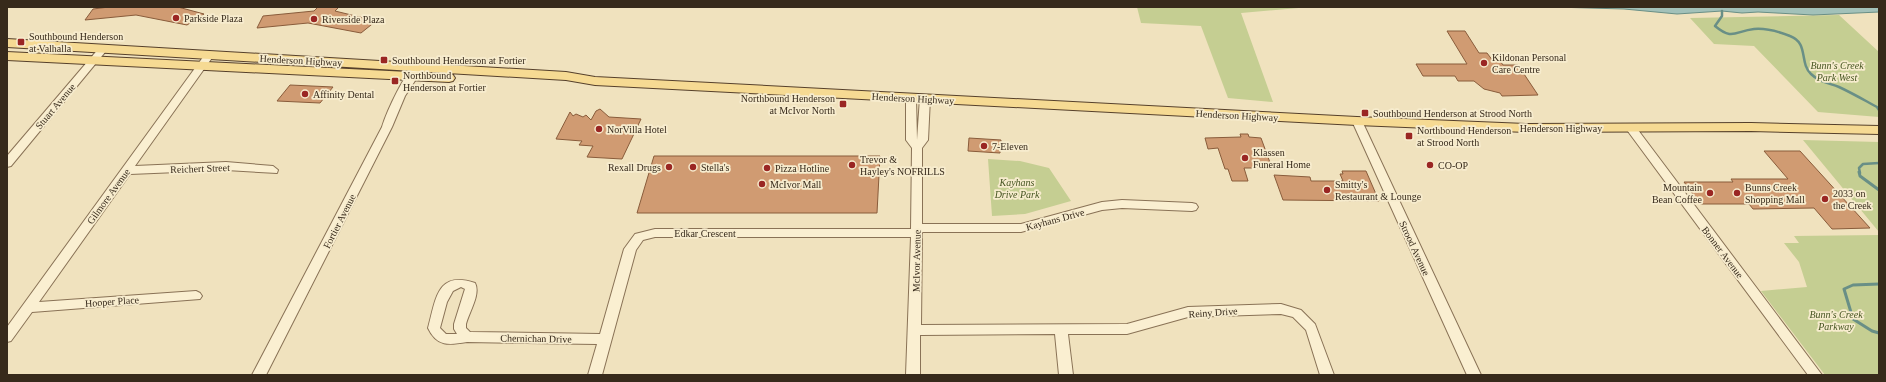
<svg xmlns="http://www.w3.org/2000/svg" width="1886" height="382" viewBox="0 0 1886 382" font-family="Georgia,serif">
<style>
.green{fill:#c5ce92}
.water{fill:#a2c1b9;stroke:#698f86}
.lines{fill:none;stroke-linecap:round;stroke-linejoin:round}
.stream-far1{stroke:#698f86;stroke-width:2.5}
.stream{stroke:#698f86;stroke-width:3}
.building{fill:#d09b72;stroke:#895c3b}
.minor-casing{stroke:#897256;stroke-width:2}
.major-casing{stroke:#56402b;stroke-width:2}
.minor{fill:#faefd1;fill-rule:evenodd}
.major{fill:#f6da93;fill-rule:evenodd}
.poi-dot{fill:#9a2623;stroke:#f7ecce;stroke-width:1.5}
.labels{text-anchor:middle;stroke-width:3.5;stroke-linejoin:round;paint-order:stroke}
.poi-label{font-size:10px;fill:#372a1b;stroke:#f7ecce;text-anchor:start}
.street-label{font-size:10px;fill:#372a1b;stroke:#f7ecce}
.park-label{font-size:10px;font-style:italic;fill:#465521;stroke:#f7ecce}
</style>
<rect width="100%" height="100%" fill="#f0e2be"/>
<path class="green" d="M1137 7H1310L1241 13 1273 102 1228 98 1201 26 1141 23Z
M1839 15 1879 52V117L1818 112 1754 46 1714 44 1690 18Z
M1803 140 1879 142V232Z
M988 159 1020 161 1049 168 1071 201 1025 214 992 216Z
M1879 235V375H1825L1761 291 1807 287 1799 262 1784 243H1799L1794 236Z"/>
<path class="water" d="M1554 7H1879V12L1813 15 1758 12 1742 13 1722 11 1677 14 1624 9Z"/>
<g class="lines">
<path class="stream-far1" d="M1722 11V16L1715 26C1733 41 1735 31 1754 29 1766 28 1780 32 1790 36 1809 43 1799 63 1811 74 1819 82 1829 83 1839 87 1852 93 1864 100 1877 107L1879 110
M1860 173 1859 168 1863 164 1879 163"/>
<path class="stream" d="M1859 172 1860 176 1879 190
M1879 284 1853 285 1844 289 1853 319 1872 331 1879 333"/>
</g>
<path class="building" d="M109 7H178L204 14 187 25 136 15 85 20 93 9Z
M318 7H339L335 11 376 21 361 33 308 23 257 28 263 16 314 11Z
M1447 31H1465L1479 53H1487L1493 61H1500L1503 65H1518L1538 95 1502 96 1500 93 1484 89 1474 81H1458L1455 76H1423L1416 64H1467Z
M290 85 333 87 320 103 277 101Z
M600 109 609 117 641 119 622 159 587 157 593 146 579 145 582 141 556 139 570 112 573 116 576 114 583 117 586 115 591 120 596 111Z
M1240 134H1248L1249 137 1261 138 1272 168H1244L1248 181H1232L1228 169H1225L1218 148 1208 149 1205 138 1241 137Z
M969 138 1001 140 1000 153 968 151Z
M1764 151H1800L1870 228 1832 229 1814 208 1753 209 1749 204H1700L1684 182H1733L1731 179H1788Z
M654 156H880L877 213H637Z
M1342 171H1366L1379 201 1283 200 1274 175 1310 177 1311 181H1343L1340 174H1343Z"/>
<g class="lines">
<g class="minor-casing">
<path id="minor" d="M103 46 108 49 106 51 11 166 7 167V156L100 47Z
M209 52 214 55 135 166 226 162 273 166 278 170 277 173 226 170 130 174 39 302 196 291 200 293 202 296 200 299 32 312 11 341 7 342V327L206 53Z
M419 64 424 67 405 96 392 127 266 375H252L382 127C386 114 406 67 419 64Z
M911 95 916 98 917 140 920 98 925 95 930 98 928 140 922 148V224H1021L1102 202 1122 200 1192 203 1196 204 1198 207 1196 210 1192 211 1122 208 1102 210 1021 232H922L921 325 1127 324 1188 307 1281 304 1301 310 1315 324 1334 375H1320L1306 330 1293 317 1281 314 1188 317 1127 334H1068L1073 375H1059L1055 334 920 335V375H906L911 237H655L643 240 636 250 602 375H588L597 344 467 342C449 345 437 347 428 328 436 299 437 270 475 283 481 294 469 312 466 324V328L470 332 600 334 624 249 635 234 655 229H911L912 148 906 140V98ZM461 287 465 289 464 292 454 324V329L457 334H446L440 328 447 302 453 291Z
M1357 118 1362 121 1481 375H1467L1352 121Z
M1631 125 1635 126 1822 375H1808L1627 130 1626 128Z"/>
</g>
<g class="major-casing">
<path id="major" d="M7 39 566 72 595 77 1357 117 1527 124 1751 123 1879 126V134L1751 131 1527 132 1357 125 595 85 566 80 7 47Z
M7 52 449 74 453 75 455 78 453 81 449 82 7 60Z"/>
</g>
<use href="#minor" class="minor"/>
<use href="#major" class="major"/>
</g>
<g class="poi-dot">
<circle cx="176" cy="18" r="4"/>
<circle cx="314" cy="19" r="4"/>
<rect x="17" y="38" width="8" height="8" rx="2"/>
<rect x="380" y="56" width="8" height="8" rx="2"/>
<circle cx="1484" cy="63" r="4"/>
<rect x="391" y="77" width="8" height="8" rx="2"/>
<circle cx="305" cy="94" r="4"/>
<rect x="839" y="100" width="8" height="8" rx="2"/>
<rect x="1361" y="109" width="8" height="8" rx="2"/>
<circle cx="599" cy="129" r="4"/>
<rect x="1405" y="132" width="8" height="8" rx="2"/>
<circle cx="984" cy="146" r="4"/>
<circle cx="1245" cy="158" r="4"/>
<circle cx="852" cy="165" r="4"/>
<circle cx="1430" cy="165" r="4"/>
<circle cx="669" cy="167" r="4"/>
<circle cx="693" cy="167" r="4"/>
<circle cx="767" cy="168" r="4"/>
<circle cx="762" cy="184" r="4"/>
<circle cx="1327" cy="190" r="4"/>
<circle cx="1710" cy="193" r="4"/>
<circle cx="1737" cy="193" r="4"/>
<circle cx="1825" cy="199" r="4"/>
</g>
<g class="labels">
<g class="poi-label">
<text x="184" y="22">Parkside Plaza</text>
<text x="322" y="23">Riverside Plaza</text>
<text x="29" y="40">Southbound Henderson<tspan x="29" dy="12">at Valhalla</tspan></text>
<text x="1492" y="61">Kildonan Personal<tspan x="1492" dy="12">Care Centre</tspan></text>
<text x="392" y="64">Southbound Henderson at Fortier</text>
<text x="403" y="79">Northbound<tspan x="403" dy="12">Henderson at Fortier</tspan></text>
<text x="313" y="98">Affinity Dental</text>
<text x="835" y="102" text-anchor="end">Northbound Henderson<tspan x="835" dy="12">at McIvor North</tspan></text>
<text x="1373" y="117">Southbound Henderson at Strood North</text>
<text x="607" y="133">NorVilla Hotel</text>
<text x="1417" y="134">Northbound Henderson<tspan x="1417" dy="12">at Strood North</tspan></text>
<text x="992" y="150">7-Eleven</text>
<text x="1253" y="156">Klassen<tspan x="1253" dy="12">Funeral Home</tspan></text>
<text x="860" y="163">Trevor &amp;<tspan x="860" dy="12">Hayley's NOFRILLS</tspan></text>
<text x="1438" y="169">CO-OP</text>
<text x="661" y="171" text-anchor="end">Rexall Drugs</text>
<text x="701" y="171">Stella's</text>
<text x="775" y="172">Pizza Hotline</text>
<text x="770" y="188">McIvor Mall</text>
<text x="1335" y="188">Smitty's<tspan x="1335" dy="12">Restaurant &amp; Lounge</tspan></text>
<text x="1702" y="191" text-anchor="end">Mountain<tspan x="1702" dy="12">Bean Coffee</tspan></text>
<text x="1745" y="191">Bunns Creek<tspan x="1745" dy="12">Shopping Mall</tspan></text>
<text x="1833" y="197">2033 on<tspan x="1833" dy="12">the Creek</tspan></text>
</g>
<g class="street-label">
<text transform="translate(301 60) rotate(3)" y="4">Henderson Highway</text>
<text transform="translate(913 98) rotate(3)" y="4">Henderson Highway</text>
<text transform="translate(55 106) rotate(-50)" y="4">Stuart Avenue</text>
<text transform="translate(1237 115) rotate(3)" y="4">Henderson Highway</text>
<text x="1561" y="132">Henderson Highway</text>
<text transform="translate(200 168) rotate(-2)" y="4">Reichert Street</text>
<text transform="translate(108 196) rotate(-54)" y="4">Gilmore Avenue</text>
<text transform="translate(1055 219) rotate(-15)" y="4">Kayhans Drive</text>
<text transform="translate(339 221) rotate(-63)" y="4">Fortier Avenue</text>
<text x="705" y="237">Edkar Crescent</text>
<text transform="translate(1415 248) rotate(65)" y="4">Strood Avenue</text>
<text transform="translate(1723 252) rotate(53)" y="4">Bonner Avenue</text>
<text transform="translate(916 261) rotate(-89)" y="4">McIvor Avenue</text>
<text transform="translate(112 301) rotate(-4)" y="4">Hooper Place</text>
<text transform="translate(1213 312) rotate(-4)" y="4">Reiny Drive</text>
<text transform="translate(536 338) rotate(1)" y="4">Chernichan Drive</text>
</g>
<g class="park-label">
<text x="1837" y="69">Bunn's Creek<tspan x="1837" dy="12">Park West</tspan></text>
<text x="1017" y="186">Kayhans<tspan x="1017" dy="12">Drive Park</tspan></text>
<text x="1836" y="318">Bunn's Creek<tspan x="1836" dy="12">Parkway</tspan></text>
</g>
</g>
<rect width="1886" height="382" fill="none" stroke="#372a1b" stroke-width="16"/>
</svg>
